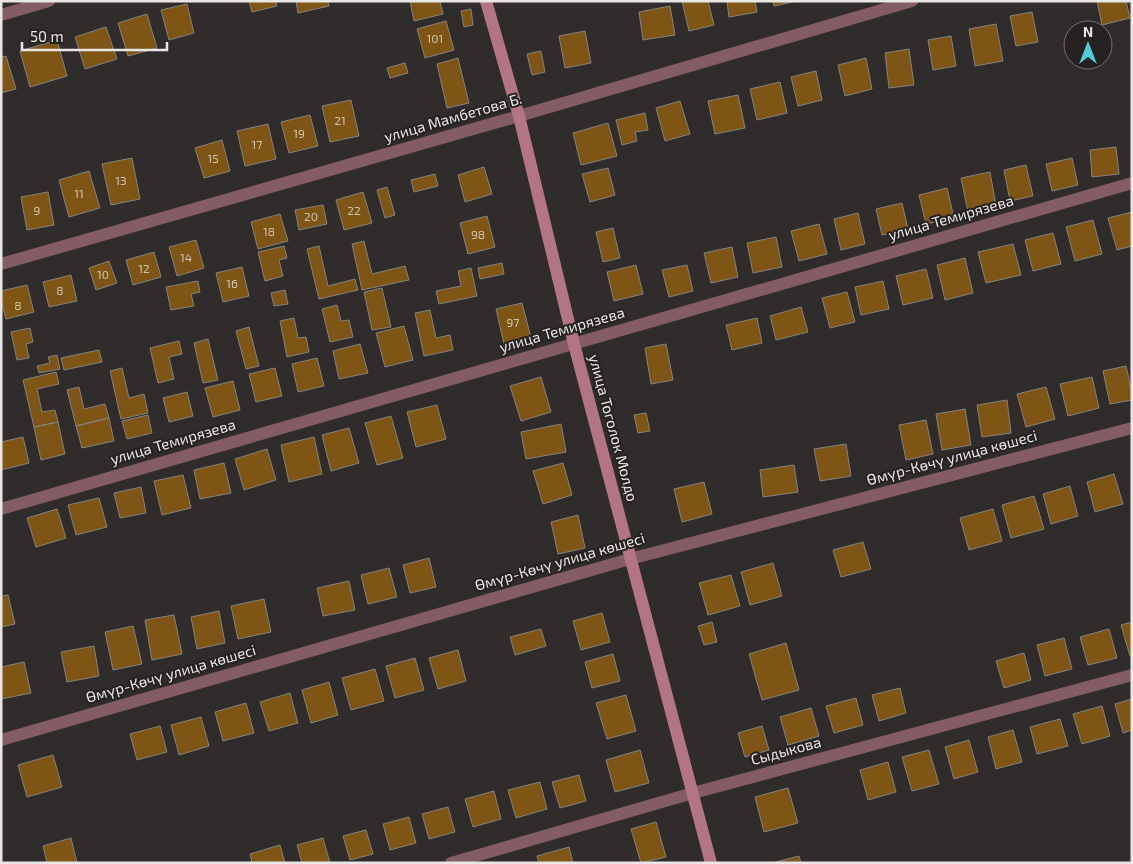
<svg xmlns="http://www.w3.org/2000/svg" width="1133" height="864" viewBox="0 0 1133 864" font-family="'Exo 2',sans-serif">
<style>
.building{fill:#7e5515;stroke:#858380}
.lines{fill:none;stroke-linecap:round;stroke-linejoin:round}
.street{stroke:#835c64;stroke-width:12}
.secondary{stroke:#b37583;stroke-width:12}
.labels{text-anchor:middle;stroke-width:4;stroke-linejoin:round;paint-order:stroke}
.number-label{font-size:12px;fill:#cec2b2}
.street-label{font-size:15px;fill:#e9e7e6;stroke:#262221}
</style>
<rect width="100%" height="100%" fill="#2f2c2b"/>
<path class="building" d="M249 1H276L277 6 252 12Z
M296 1H328L329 6 298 13Z
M410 1H440L443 14 414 21Z
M682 1H708L714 25 689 31Z
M727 1H755L757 12 729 17Z
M773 1H797L774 6Z
M1097 1H1126L1130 18 1102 25Z
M187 4 194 33 169 40 161 10Z
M670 6 675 35 643 40 639 12Z
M471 9 473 25 464 27 461 11Z
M1032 12 1038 42 1016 46 1010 16Z
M147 14 157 48 128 56 118 23Z
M446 21 454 50 425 58 417 29Z
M996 24 1003 61 975 66 969 29Z
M106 27 117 59 85 69 75 37Z
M585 31 591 63 565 68 559 36Z
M951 36 956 66 933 70 928 40Z
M57 40 67 76 30 87 20 51Z
M909 49 914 85 889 88 885 53Z
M541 51 545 72 532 75 527 54Z
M6 56 16 89 1 93V57Z
M458 58 469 103 447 108 437 64Z
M866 58 872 89 845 96 838 65Z
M405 63 408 73 390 78 387 68Z
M816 71 822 100 798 106 791 77Z
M780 82 787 113 757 120 750 89Z
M738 95 745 128 715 134 708 101Z
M351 100 359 136 330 142 322 106Z
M680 101 690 134 665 141 656 108Z
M645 113 648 130 635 132 637 141 622 145 616 120Z
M310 115 318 146 289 153 281 122Z
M608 123 617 156 581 165 573 133Z
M268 124 276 159 245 166 237 131Z
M222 140 230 171 204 178 195 148Z
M1116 147 1119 174 1092 177 1090 150Z
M132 158 140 199 111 205 102 164Z
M1072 158 1078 185 1052 191 1046 164Z
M1026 165 1033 196 1010 201 1004 170Z
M484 167 492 194 465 202 458 175Z
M608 168 615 195 590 202 582 174Z
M89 171 100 208 69 217 59 180Z
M990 172 996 206 968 212 961 178Z
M435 174 438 186 414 192 411 180Z
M387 187 395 215 385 218 377 190Z
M947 188 954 218 926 224 919 195Z
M48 192 54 225 27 230 21 197Z
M363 192 372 223 344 230 336 200Z
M902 203 908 229 882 235 876 209Z
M323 205 327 224 299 230 295 210Z
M1132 212V246L1117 250 1108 218Z
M858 213 865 244 841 250 834 219Z
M280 214 288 241 258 249 251 222Z
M487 216 495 247 468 254 460 223Z
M1093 220 1102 254 1075 261 1066 227Z
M819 224 827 254 799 261 791 231Z
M613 228 620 258 603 262 596 232Z
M1053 233 1061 264 1033 271 1025 240Z
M776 237 782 267 753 273 747 243Z
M196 240 204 268 177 276 169 247Z
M364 241 372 274 405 266 409 280 362 290 352 244Z
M1013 244 1021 275 986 283 978 252Z
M284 246 287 258 279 260 283 276 265 281 258 252Z
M319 246 328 286 355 279 358 290 319 299 307 249Z
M732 247 738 277 711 283 704 253Z
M154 252 161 277 133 285 126 260Z
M965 258 973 293 945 300 937 265Z
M109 261 117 283 96 290 89 268Z
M502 263 504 274 480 279 478 268Z
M636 265 643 294 614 301 607 272Z
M687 265 693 291 669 297 662 270Z
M242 267 249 296 223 302 216 273Z
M471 268 477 296 439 304 436 291 461 286 458 271Z
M926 269 933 298 903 305 896 276Z
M71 275 77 301 49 307 43 282Z
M198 281 200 292 191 294 194 306 171 310 166 287Z
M883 281 889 309 861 315 855 287Z
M27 285 34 312 6 319 1 300V291Z
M382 288 391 327 372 330 364 292Z
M285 290 288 304 274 306 271 293Z
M847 292 855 322 830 328 822 298Z
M522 303 531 338 504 344 496 309Z
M337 305 341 321 349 320 353 337 330 342 322 309Z
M801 307 808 332 776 340 770 316Z
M430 310 436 338 450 335 453 350 424 356 415 313Z
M294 318 298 338 306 337 309 352 287 357 280 321Z
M757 318 762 343 732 350 726 325Z
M404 326 413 360 385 367 376 333Z
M249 327 259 366 246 369 236 331Z
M30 328 33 342 26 344 29 358 17 360 11 332Z
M208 339 218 380 203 383 194 343Z
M179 341 182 354 169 357 174 379 158 383 150 348Z
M360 344 368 373 339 379 333 351Z
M666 344 673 380 651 384 645 348Z
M99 350 102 362 64 370 61 358Z
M57 355 60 369 39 373 37 366 50 363 48 357Z
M317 358 324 386 298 392 292 364Z
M1126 366 1132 392V400L1110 404 1103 371Z
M122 368 129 398 144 394 148 413 121 419 110 371Z
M275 368 282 396 256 402 249 374Z
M56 372 59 384 37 389 42 412 55 410 58 422 34 427 23 380Z
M541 377 551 412 521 421 510 386Z
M1092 377 1099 408 1068 416 1060 384Z
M233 381 240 410 213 417 205 388Z
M79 387 84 409 105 404 109 418 76 426 67 390Z
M1046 387 1055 419 1026 427 1017 394Z
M187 392 193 416 169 422 163 398Z
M1007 400 1011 433 982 437 977 405Z
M437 405 446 439 416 447 407 412Z
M965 409 971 445 942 450 936 414Z
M646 413 650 431 638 433 634 415Z
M148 415 152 433 127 439 122 421Z
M391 416 403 458 377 465 365 423Z
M109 418 114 441 82 448 76 426Z
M926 420 933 454 906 460 899 425Z
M58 422 65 454 41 460 34 427Z
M561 424 566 452 526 459 521 432Z
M349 428 359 463 331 471 322 435Z
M23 437 29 463 1 470V442Z
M314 437 322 474 289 482 281 445Z
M846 444 851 476 820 481 814 449Z
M267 449 276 480 244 490 235 459Z
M224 463 231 493 200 499 194 470Z
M563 463 572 495 543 504 533 471Z
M794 465 798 492 763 497 760 470Z
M1114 474 1123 504 1095 512 1087 482Z
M183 475 191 508 162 515 154 481Z
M704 482 712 514 682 522 674 489Z
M1070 486 1078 516 1051 524 1043 494Z
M141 487 146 513 120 518 114 493Z
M1034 496 1044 529 1011 538 1002 505Z
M99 498 107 527 76 535 68 505Z
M57 509 66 538 36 547 27 518Z
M993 509 1002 541 969 550 960 518Z
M578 515 585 548 558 554 551 522Z
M863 542 871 569 841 577 833 550Z
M429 558 436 587 410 593 403 565Z
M773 563 782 596 750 605 741 572Z
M389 568 397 597 368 604 361 575Z
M731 575 740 606 708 615 699 583Z
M349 581 355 610 323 616 317 588Z
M8 595 15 624 1 627V596Z
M264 599 271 632 238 639 231 606Z
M219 611 225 643 197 649 191 617Z
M602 613 610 642 581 650 573 621Z
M174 615 182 654 152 660 145 620Z
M712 622 717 642 704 645 698 626Z
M1132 622V656H1130L1121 625Z
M133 626 142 664 113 670 105 632Z
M541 629 546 646 515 655 510 637Z
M1109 629 1117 658 1088 665 1080 637Z
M1064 638 1072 669 1045 676 1037 645Z
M786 643 799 690 762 700 749 654Z
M94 646 99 676 67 682 61 652Z
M458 650 466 681 438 689 429 658Z
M1024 653 1031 680 1004 688 996 661Z
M613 654 620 681 592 688 585 662Z
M415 658 424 690 395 698 386 666Z
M24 662 31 693 1 699V667Z
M375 669 384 701 351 710 342 678Z
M329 682 338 715 311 723 302 690Z
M900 688 906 713 879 721 872 695Z
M290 693 298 723 269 731 260 702Z
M626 695 636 731 607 739 596 703Z
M856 698 863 725 834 733 826 706Z
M1132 699V730L1123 733 1115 704Z
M246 703 254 733 223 741 215 712Z
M1102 706 1110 736 1082 744 1073 714Z
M811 708 819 736 788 745 780 717Z
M201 717 209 746 179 755 171 725Z
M1060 719 1068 746 1037 754 1030 727Z
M160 726 167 752 137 760 130 734Z
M762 726 769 750 745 757 738 733Z
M1013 730 1022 762 996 769 988 737Z
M969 740 978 772 954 779 945 747Z
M640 750 649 783 615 792 606 760Z
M929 750 939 784 912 791 902 757Z
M53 755 62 787 27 797 18 765Z
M888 762 896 792 868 800 860 770Z
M579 775 586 801 560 808 552 782Z
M540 782 547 809 516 818 508 790Z
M788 788 798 823 764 832 755 797Z
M494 791 501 819 473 827 465 799Z
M448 807 455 832 429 839 422 814Z
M409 817 416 843 390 850 383 824Z
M656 822 666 857 641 863 631 829Z
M366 830 373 854 350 860 343 836Z
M71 838 77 863H47L43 846Z
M323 838 330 863H302L297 845Z
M280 845 285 863H252L250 854Z
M569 847 573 863H539L537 856Z
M799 856 801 863H772Z"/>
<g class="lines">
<path class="street" d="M1 15 49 1
M1 264 519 116 912 1
M1 509 1132 183
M1 740 630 559 1132 428
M451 863 693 793 1132 675"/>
<path class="secondary" d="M486 1 519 116 574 344 711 863"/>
</g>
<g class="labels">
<g class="number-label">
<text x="435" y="43">101</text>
<text x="340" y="125">21</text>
<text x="299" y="138">19</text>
<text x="257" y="149">17</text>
<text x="213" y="163">15</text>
<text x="121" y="185">13</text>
<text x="79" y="198">11</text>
<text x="37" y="215">9</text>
<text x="354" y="215">22</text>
<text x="311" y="221">20</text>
<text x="269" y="236">18</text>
<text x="478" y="239">98</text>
<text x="186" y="262">14</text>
<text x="144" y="273">12</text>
<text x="103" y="279">10</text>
<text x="232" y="288">16</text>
<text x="60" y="295">8</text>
<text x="18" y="310">8</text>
<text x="513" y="327">97</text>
</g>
<g class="street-label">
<text transform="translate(453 118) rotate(-16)" y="5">улица Мамбетова Б.</text>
<text transform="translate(951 218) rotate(-16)" y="5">улица Темирязева</text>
<text transform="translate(562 330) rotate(-16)" y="5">улица Темирязева</text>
<text transform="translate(613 428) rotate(75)" y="5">улица Тоголок Молдо</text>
<text transform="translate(173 442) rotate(-16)" y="5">улица Темирязева</text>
<text transform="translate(952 458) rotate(-15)" y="5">Өмүр-Көчү улица көшесі</text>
<text transform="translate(560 562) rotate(-16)" y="5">Өмүр-Көчү улица көшесі</text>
<text transform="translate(171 674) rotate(-16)" y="5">Өмүр-Көчү улица көшесі</text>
<text transform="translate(786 751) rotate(-15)" y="5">Сыдыкова</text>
</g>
</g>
<rect width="1133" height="864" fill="none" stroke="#e9e7e6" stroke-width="5"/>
<g transform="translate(1088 45)"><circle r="24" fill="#262221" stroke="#747170"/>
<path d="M0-4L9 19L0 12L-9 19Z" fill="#52cbd9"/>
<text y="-8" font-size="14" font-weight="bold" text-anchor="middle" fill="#e9e7e6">N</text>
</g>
<path d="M22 42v8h145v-8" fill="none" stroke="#e9e7e6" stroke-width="2.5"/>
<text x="30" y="42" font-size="15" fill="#e9e7e6" stroke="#262221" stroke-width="4" paint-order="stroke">50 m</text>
</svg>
